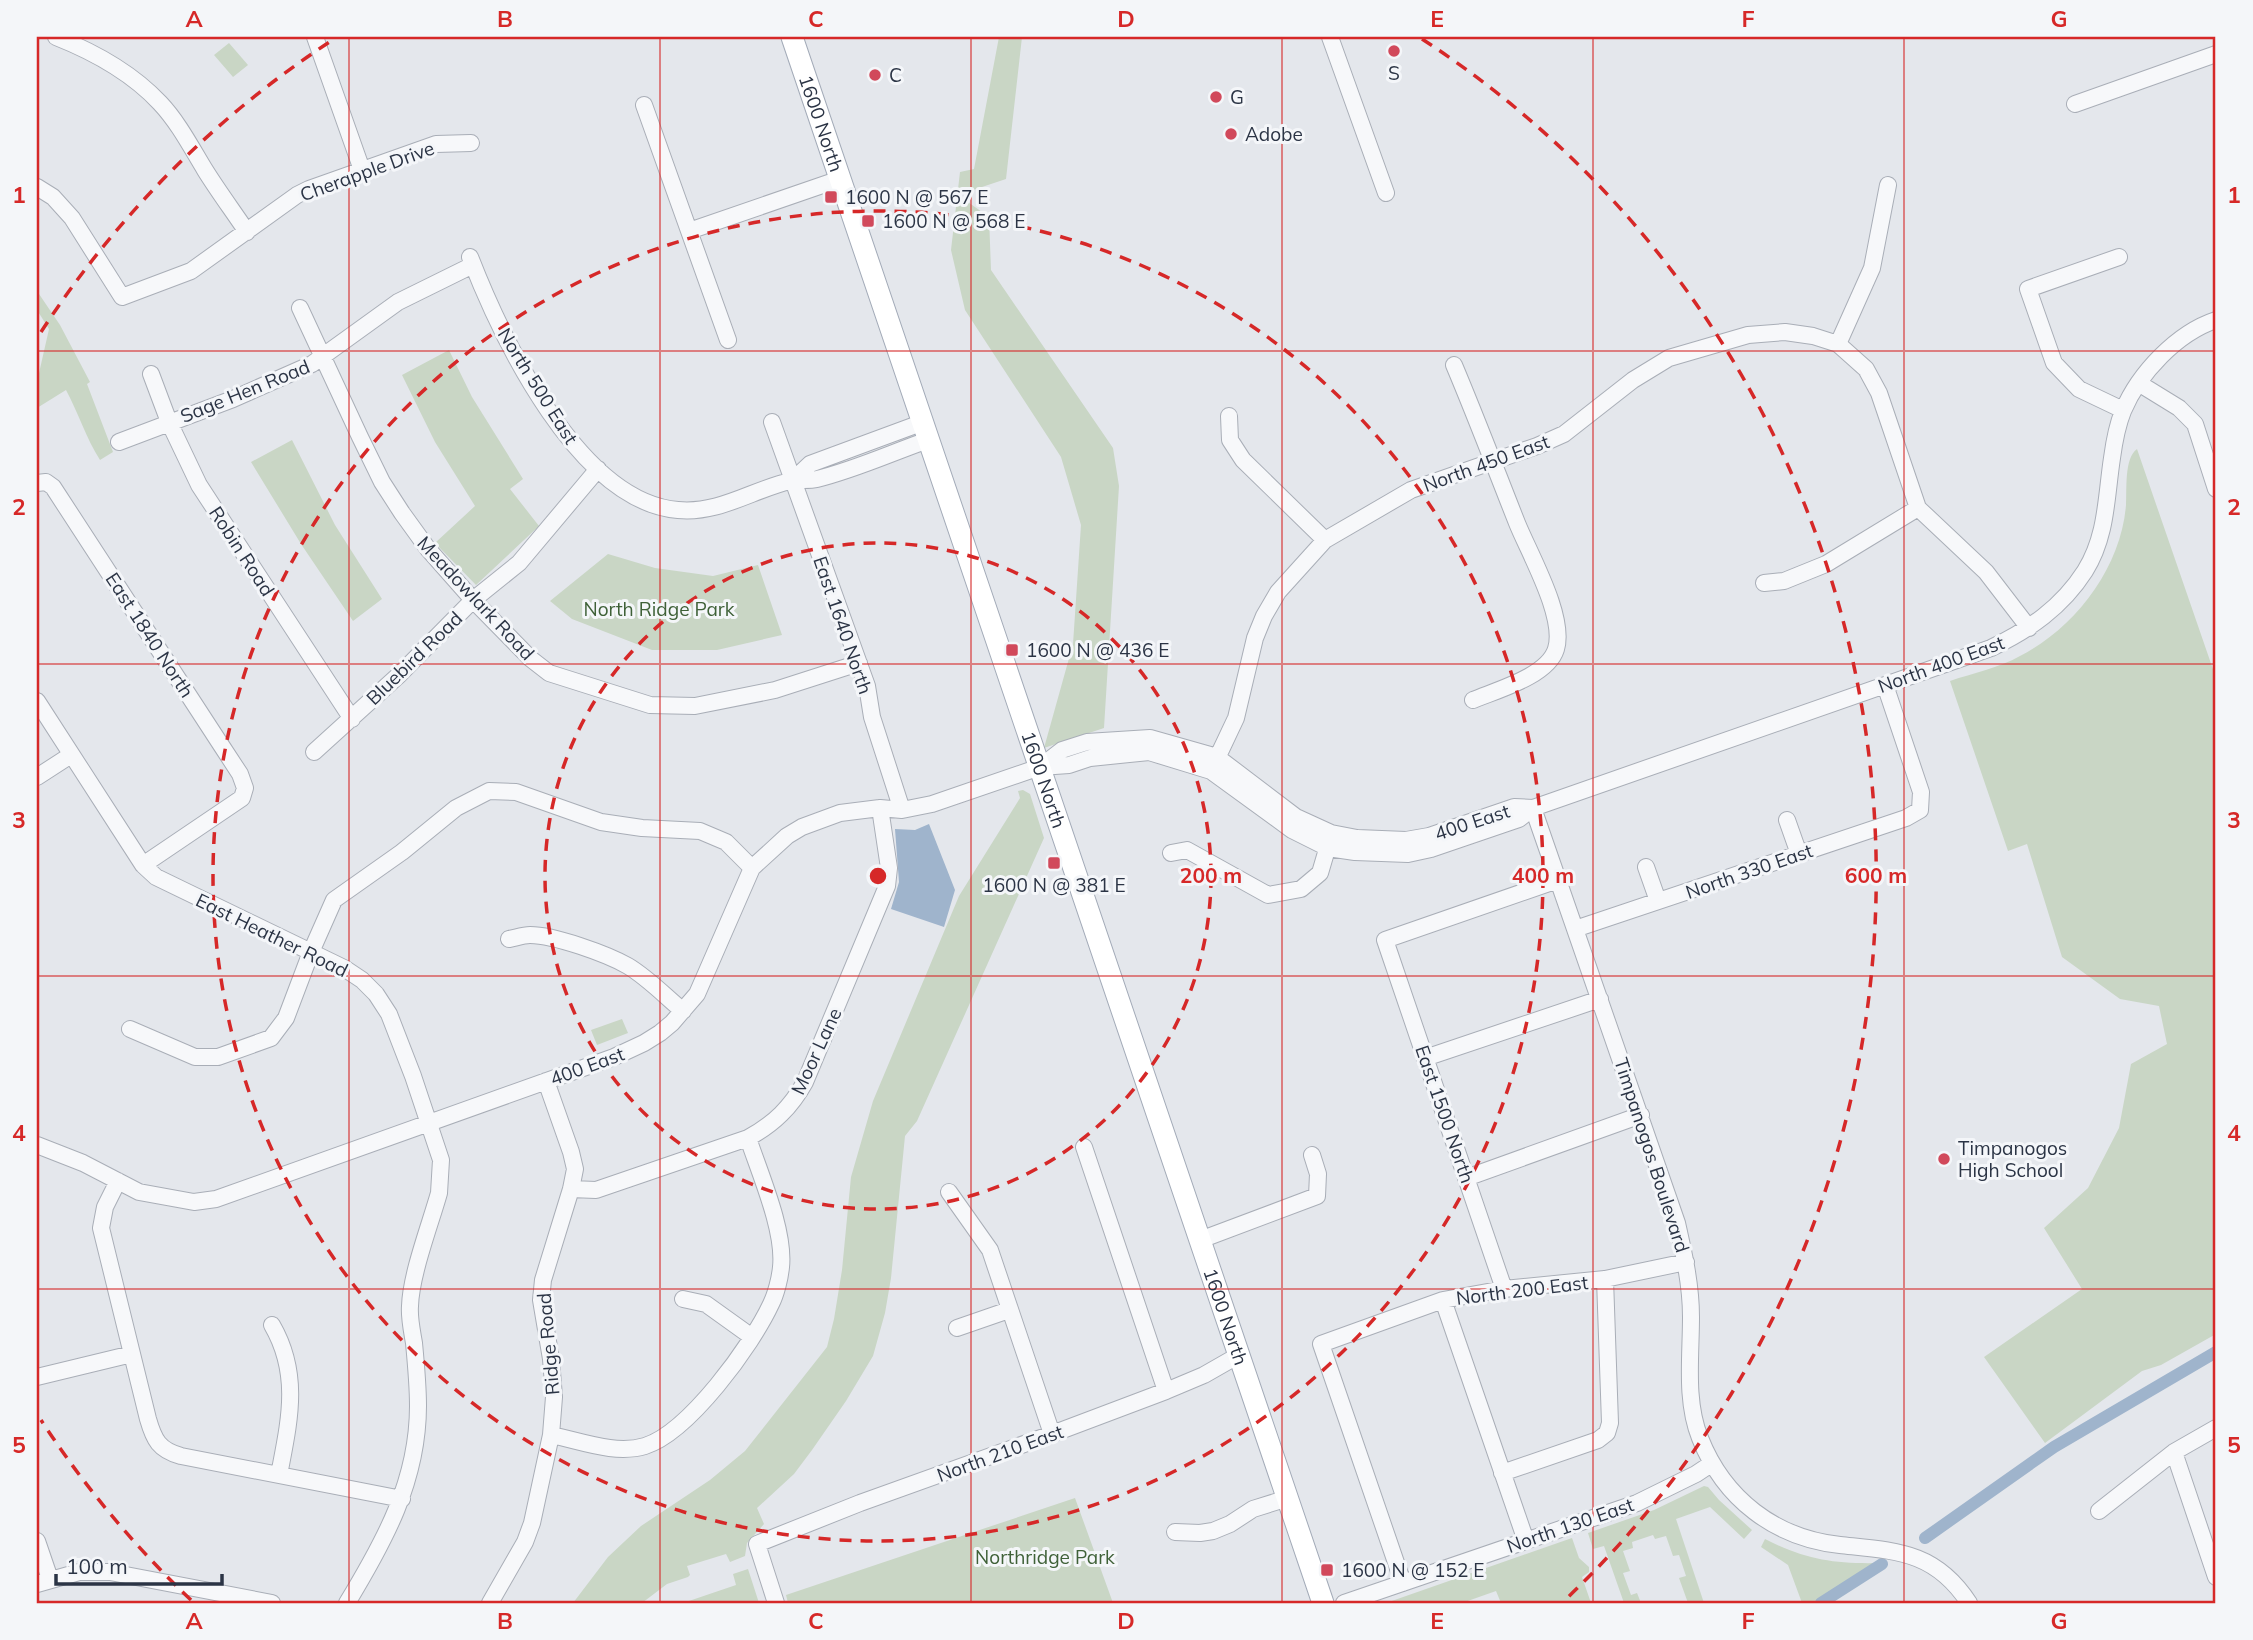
<svg xmlns="http://www.w3.org/2000/svg" width="2253" height="1640" viewBox="0 0 2253 1640" font-family="Mulish,sans-serif">
<style>
.green{fill:#c9d6c5}
.water{fill:#9fb4cc}
.lines{fill:none;stroke-linecap:round;stroke-linejoin:round}
.canal{stroke:#9fb4cc;stroke-width:12}
.minor-casing{stroke:#a9aeb7;stroke-width:18}
.major-casing{stroke:#a3abb8;stroke-width:23}
.minor{stroke:#f7f8fa;stroke-width:16}
.major{stroke:#fff;stroke-width:21}
.grid{fill:none;stroke:#d62828;stroke-width:2;stroke-opacity:0.55}
.ring{fill:none;stroke:#d62828;stroke-width:3.5;stroke-dasharray:12 9}
.poi-dot{fill:#d1495b;stroke:#f4f6f9;stroke-width:2.5}
.labels{text-anchor:middle;stroke-width:6;stroke-linejoin:round;paint-order:stroke}
.poi-label{font-size:19px;fill:#2b3445;stroke:#f4f6f9;text-anchor:start}
.street-label{font-size:19px;fill:#2b3445;stroke:#f4f6f9}
.park-label{font-size:19px;fill:#3f6138;stroke:#f4f6f9}
.centre{fill:#d62828;stroke:#f4f6f9;stroke-width:3.5}
.ring-label{font-size:21px;text-anchor:middle;font-weight:bold;fill:#d62828;stroke:#f4f6f9;stroke-width:6;stroke-linejoin:round;paint-order:stroke}
.neatline{fill:none;stroke:#d62828;stroke-width:2.5}
.grid-label{font-size:23px;text-anchor:middle;font-weight:bold;fill:#d62828}
</style>
<rect width="100%" height="100%" fill="#e4e7ec"/>
<path class="green" d="M999 37H1022L1006 179 958 195 989 217 991 270 1113 448 1119 486 1104 728 1044 748 1073 644 1081 525 1061 457 965 310 951 250 960 172 974 169Z
M229 43 248 65 233 77 214 55Z
M37 291 60 325 90 382 87 384 113 452 100 460C86 438 78 412 66 390L37 408V382L49 329 37 310Z
M449 350 472 397 523 479 510 489 539 526 476 585 435 543 475 506 435 442 402 375Z
M292 440 335 525 382 599 353 621 301 544 251 462Z
M2137 449 2216 678V1334L2161 1365 2142 1371 2045 1443 1984 1357 2082 1289 2044 1228 2088 1188 2119 1128 2131 1064 2167 1044 2159 1006 2120 999 2062 957 2027 844 2008 851 1950 681C1973 673 1999 668 2020 656 2075 628 2121 568 2126 505 2127 490 2124 458 2137 449Z
M608 554 655 568 713 576 758 565 782 635 717 650H652L572 619 550 601Z
M1023 790 1030 794 1044 838 917 1121 905 1136 891 1278 885 1313 873 1356 846 1401 812 1450 794 1474 757 1508 764 1524 747 1543 745 1556 730 1562 726 1554 687 1566 690 1575 688 1577 667 1584 642 1603H573L608 1557 641 1526 710 1480 745 1451 827 1347 834 1319 842 1270 851 1177 873 1101 959 896 1020 798 1018 791Z
M622 1019 628 1033 597 1045 591 1030Z
M1704 1486 1708 1487 1719 1500 1752 1530 1744 1539 1710 1507 1676 1519 1704 1603H1688L1679 1578 1686 1576 1679 1555 1673 1556 1666 1536 1655 1539 1653 1535 1632 1542 1633 1548 1623 1551 1630 1571 1623 1573 1631 1595 1637 1593 1641 1603H1624L1604 1546 1593 1549 1588 1533 1654 1510Z
M1075 1498 1113 1603H788L786 1595Z
M1572 1538 1579 1558 1589 1567V1572L1582 1577 1591 1603H1501L1496 1591 1462 1603H1386Z
M1765 1539C1806 1560 1835 1564 1880 1563L1814 1603H1802L1788 1565 1761 1547Z
M748 1569 759 1603H683L736 1585 733 1574Z"/>
<path class="water" d="M929 824 955 890 944 927 891 909 899 882 895 829 915 830Z"/>
<g class="lines">
<path class="canal" d="M1925 1538 2054 1447 2216 1352
M1821 1603 1882 1564"/>
<g class="minor-casing">
<path id="minor" d="M56 37C94 52 132 73 160 103 178 122 191 147 205 170 218 191 233 211 247 232
M315 37 362 170
M1330 37 1386 193
M2075 104 2216 54
M644 105 728 340
M37 187 53 197 72 218 122 297 191 271 297 195 309 189 436 144 471 143
M689 231 840 179
M470 257C502 339 579 502 678 510 719 514 752 490 790 481 799 479 808 481 817 479 854 470 891 453 928 440
M2119 257 2028 289 2054 363 2079 389 2123 410
M300 308 360 437 382 482 402 513 428 549 473 600 531 659 549 673 650 705 695 706 775 690 859 663
M1838 344 1872 268 1888 185
M1454 365C1476 417 1496 470 1517 523 1529 553 1566 617 1556 649 1548 676 1497 690 1473 700
M151 374 169 422 199 485 352 719
M2140 384 2179 408 2195 424 2216 489
M1229 416 1230 440 1243 460 1325 540
M772 422 867 686 872 717 902 810
M119 442 233 399 312 364 398 302 473 265
M792 481 810 464 921 423
M37 483 46 482 53 487 223 748 240 774 245 788 242 798 143 865
M1764 583 1784 581 1826 564 1918 508
M37 701 143 865 156 877 344 968 362 980 376 994 389 1014 413 1076 441 1160 439 1193C430 1225 411 1274 410 1306 409 1318 412 1331 414 1343 416 1364 418 1385 418 1406 418 1481 384 1542 347 1603
M314 752 400 674 473 600 519 563 598 469
M1040 767 1062 750 1087 742 1150 738 1217 757 1296 817 1331 833 1357 838 1406 840 1429 836 1514 807 1533 808
M1211 771 1236 718 1255 638 1264 616 1278 592 1325 540 1411 490 1537 446 1564 434 1633 380 1669 358 1748 335 1785 332 1813 336 1838 344 1866 369 1879 393 1918 508 1986 572 2029 628
M37 777 71 755
M1533 808 1677 1223C1684 1254 1691 1285 1691 1317 1691 1357 1685 1401 1700 1438 1724 1499 1775 1538 1840 1545 1896 1551 1935 1551 1969 1603
M1787 820 1799 854
M1171 853 1187 850 1268 895 1301 889 1320 873 1330 839
M1646 867 1658 901
M1575 929 1906 818 1920 810 1921 792 1885 685
M509 939C515 938 523 935 530 935 554 935 607 954 628 966 648 978 665 996 683 1011
M130 1029 195 1057H218L271 1038 286 1018 311 952 334 900 402 852 456 808 489 791 516 792 601 822 642 828 700 831 726 842 752 868
M1425 1058 1600 999
M37 1145 83 1163 139 1192 194 1202 216 1199 614 1057 644 1043 660 1033 672 1023 697 994 752 868 787 836 802 827 840 813 880 808 902 810 932 804 1040 767 1069 765 1090 758 1149 752 1211 771 1292 830 1328 848 1355 852 1408 854 1431 849 1519 819 1533 808 1991 648C2029 630 2062 607 2085 571 2107 536 2106 497 2112 458 2114 443 2117 426 2123 411 2139 373 2177 333 2216 320
M1084 1147 1166 1391
M1466 1178 1641 1115
M118 1181 105 1207 101 1228 148 1419C154 1440 159 1450 181 1456L402 1499
M571 1189 596 1190 748 1138C774 1124 791 1107 805 1082L887 886 889 868 880 808
M949 1192 990 1250 1052 1434
M1200 1240 1317 1196 1318 1174 1312 1155
M1504 1289 1385 940 1558 880
M683 1299 706 1304 752 1337
M1443 1300 1526 1541
M272 1325C301 1375 289 1422 279 1475
M957 1328 1009 1310
M37 1377 132 1354
M551 1435C581 1441 615 1455 645 1446 689 1432 752 1345 771 1304 776 1294 780 1278 781 1267 785 1231 760 1174 748 1138
M2174 1452 2216 1577
M1502 1473 1598 1440 1607 1433 1610 1423 1605 1279
M2099 1511 2174 1452 2216 1428
M1175 1532 1200 1533 1213 1531 1230 1524 1253 1509 1288 1498
M37 1541 50 1579
M1403 1583 1321 1344 1443 1300 1504 1289 1605 1279 1686 1262
M37 1584 79 1572H110L272 1603
M490 1603 525 1542 532 1523 551 1435 554 1397 551 1359 541 1300 543 1280 571 1189 575 1169 571 1152 546 1081
M776 1603 757 1544 860 1503 1052 1434 1166 1391 1204 1375 1239 1355
M1344 1603 1637 1503 1696 1474 1711 1464"/>
</g>
<g class="major-casing">
<g id="major">
<path id="s1" d="M792 37 1323 1603"/>
</g>
</g>
<use href="#minor" class="minor"/>
<use href="#major" class="major"/>
</g>
<path class="grid" d="M349 37V1603M660 37V1603M971 37V1603M1282 37V1603M1593 37V1603M1904 37V1603M37 351H2216M37 664H2216M37 976H2216M37 1289H2216"/>
<g class="ring">
<circle cx="878" cy="876" r="333"/>
<circle cx="878" cy="876" r="665"/>
<path d="M191 1600A998 998 0 0 1 41 1420M41 332A998 998 0 0 1 334 39M1422 39A998 998 0 0 1 1565 1600"/>
</g>
<g class="poi-dot">
<circle cx="1394" cy="51" r="7"/>
<circle cx="875" cy="75" r="7"/>
<circle cx="1216" cy="97" r="7"/>
<circle cx="1231" cy="134" r="7"/>
<rect x="824" y="190" width="14" height="14" rx="3.5"/>
<rect x="861" y="214" width="14" height="14" rx="3.5"/>
<rect x="1005" y="643" width="14" height="14" rx="3.5"/>
<rect x="1047" y="856" width="14" height="14" rx="3.5"/>
<circle cx="1944" cy="1159" r="7"/>
<rect x="1320" y="1563" width="14" height="14" rx="3.5"/>
</g>
<g class="labels">
<g class="poi-label">
<text x="1394" y="80" text-anchor="middle">S</text>
<text x="889" y="82">C</text>
<text x="1230" y="104">G</text>
<text x="1245" y="141">Adobe</text>
<text x="845" y="204">1600 N @ 567 E</text>
<text x="882" y="228">1600 N @ 568 E</text>
<text x="1026" y="657">1600 N @ 436 E</text>
<text x="1054" y="892" text-anchor="middle">1600 N @ 381 E</text>
<text x="1958" y="1155">Timpanogos<tspan x="1958" dy="22">High School</tspan></text>
<text x="1341" y="1577">1600 N @ 152 E</text>
</g>
<g class="street-label">
<text dy="7" stroke="none"><textPath href="#s1" startOffset="91">1600 North</textPath></text>
<text transform="translate(367 171) rotate(-20)" y="7">Cherapple Drive</text>
<text transform="translate(538 386) rotate(58)" y="7">North 500 East</text>
<text transform="translate(245 391) rotate(-22)" y="7">Sage Hen Road</text>
<text transform="translate(1486 463) rotate(-20)" y="7">North 450 East</text>
<text transform="translate(242 551) rotate(57)" y="7">Robin Road</text>
<text transform="translate(476 598) rotate(47)" y="7">Meadowlark Road</text>
<text transform="translate(843 625) rotate(71)" y="7">East 1640 North</text>
<text transform="translate(150 635) rotate(57)" y="7">East 1840 North</text>
<text transform="translate(414 658) rotate(-44)" y="7">Bluebird Road</text>
<text transform="translate(1941 664) rotate(-20)" y="7">North 400 East</text>
<text dy="7" stroke="none"><textPath href="#s1" startOffset="784">1600 North</textPath></text>
<text transform="translate(1472 822) rotate(-18)" y="7">400 East</text>
<text transform="translate(1749 871) rotate(-19)" y="7">North 330 East</text>
<text transform="translate(272 935) rotate(26)" y="7">East Heather Road</text>
<text transform="translate(816 1051) rotate(-65)" y="7">Moor Lane</text>
<text transform="translate(587 1066) rotate(-20)" y="7">400 East</text>
<text transform="translate(1445 1114) rotate(71)" y="7">East 1500 North</text>
<text transform="translate(1652 1155) rotate(72)" y="7">Timpanogos Boulevard</text>
<text transform="translate(1522 1290) rotate(-7)" y="7">North 200 East</text>
<text dy="7" stroke="none"><textPath href="#s1" startOffset="1351">1600 North</textPath></text>
<text transform="translate(548 1344) rotate(-95)" y="7">Ridge Road</text>
<text transform="translate(1000 1453) rotate(-20)" y="7">North 210 East</text>
<text transform="translate(1570 1525) rotate(-19)" y="7">North 130 East</text>
</g>
<g class="park-label">
<text x="659" y="616">North Ridge Park</text>
<text x="1045" y="1564">Northridge Park</text>
</g>
</g>
<circle cx="878" cy="876" r="10" class="centre"/>
<g class="ring-label">
<text x="1211" y="883">200 m</text>
<text x="1543" y="883">400 m</text>
<text x="1876" y="883">600 m</text>
</g>
<rect width="2253" height="1640" fill="none" stroke="#f4f6f9" stroke-width="77"/>
<path d="M56 1574v10h166v-10" fill="none" stroke="#2b3445" stroke-width="3.5"/>
<text x="66" y="1574" font-size="21" fill="#2b3445" stroke="#f4f6f9" stroke-width="5" paint-order="stroke">100 m</text>
<rect x="38" y="38" width="2176" height="1564" class="neatline"/>
<g class="grid-label">
<text x="194" y="27">A</text>
<text x="505" y="27">B</text>
<text x="816" y="27">C</text>
<text x="1126" y="27">D</text>
<text x="1437" y="27">E</text>
<text x="1748" y="27">F</text>
<text x="2059" y="27">G</text>
<text x="19" y="203">1</text>
<text x="2234" y="203">1</text>
<text x="19" y="515">2</text>
<text x="2234" y="515">2</text>
<text x="19" y="828">3</text>
<text x="2234" y="828">3</text>
<text x="19" y="1141">4</text>
<text x="2234" y="1141">4</text>
<text x="19" y="1453">5</text>
<text x="2234" y="1453">5</text>
<text x="194" y="1629">A</text>
<text x="505" y="1629">B</text>
<text x="816" y="1629">C</text>
<text x="1126" y="1629">D</text>
<text x="1437" y="1629">E</text>
<text x="1748" y="1629">F</text>
<text x="2059" y="1629">G</text>
</g>
</svg>
